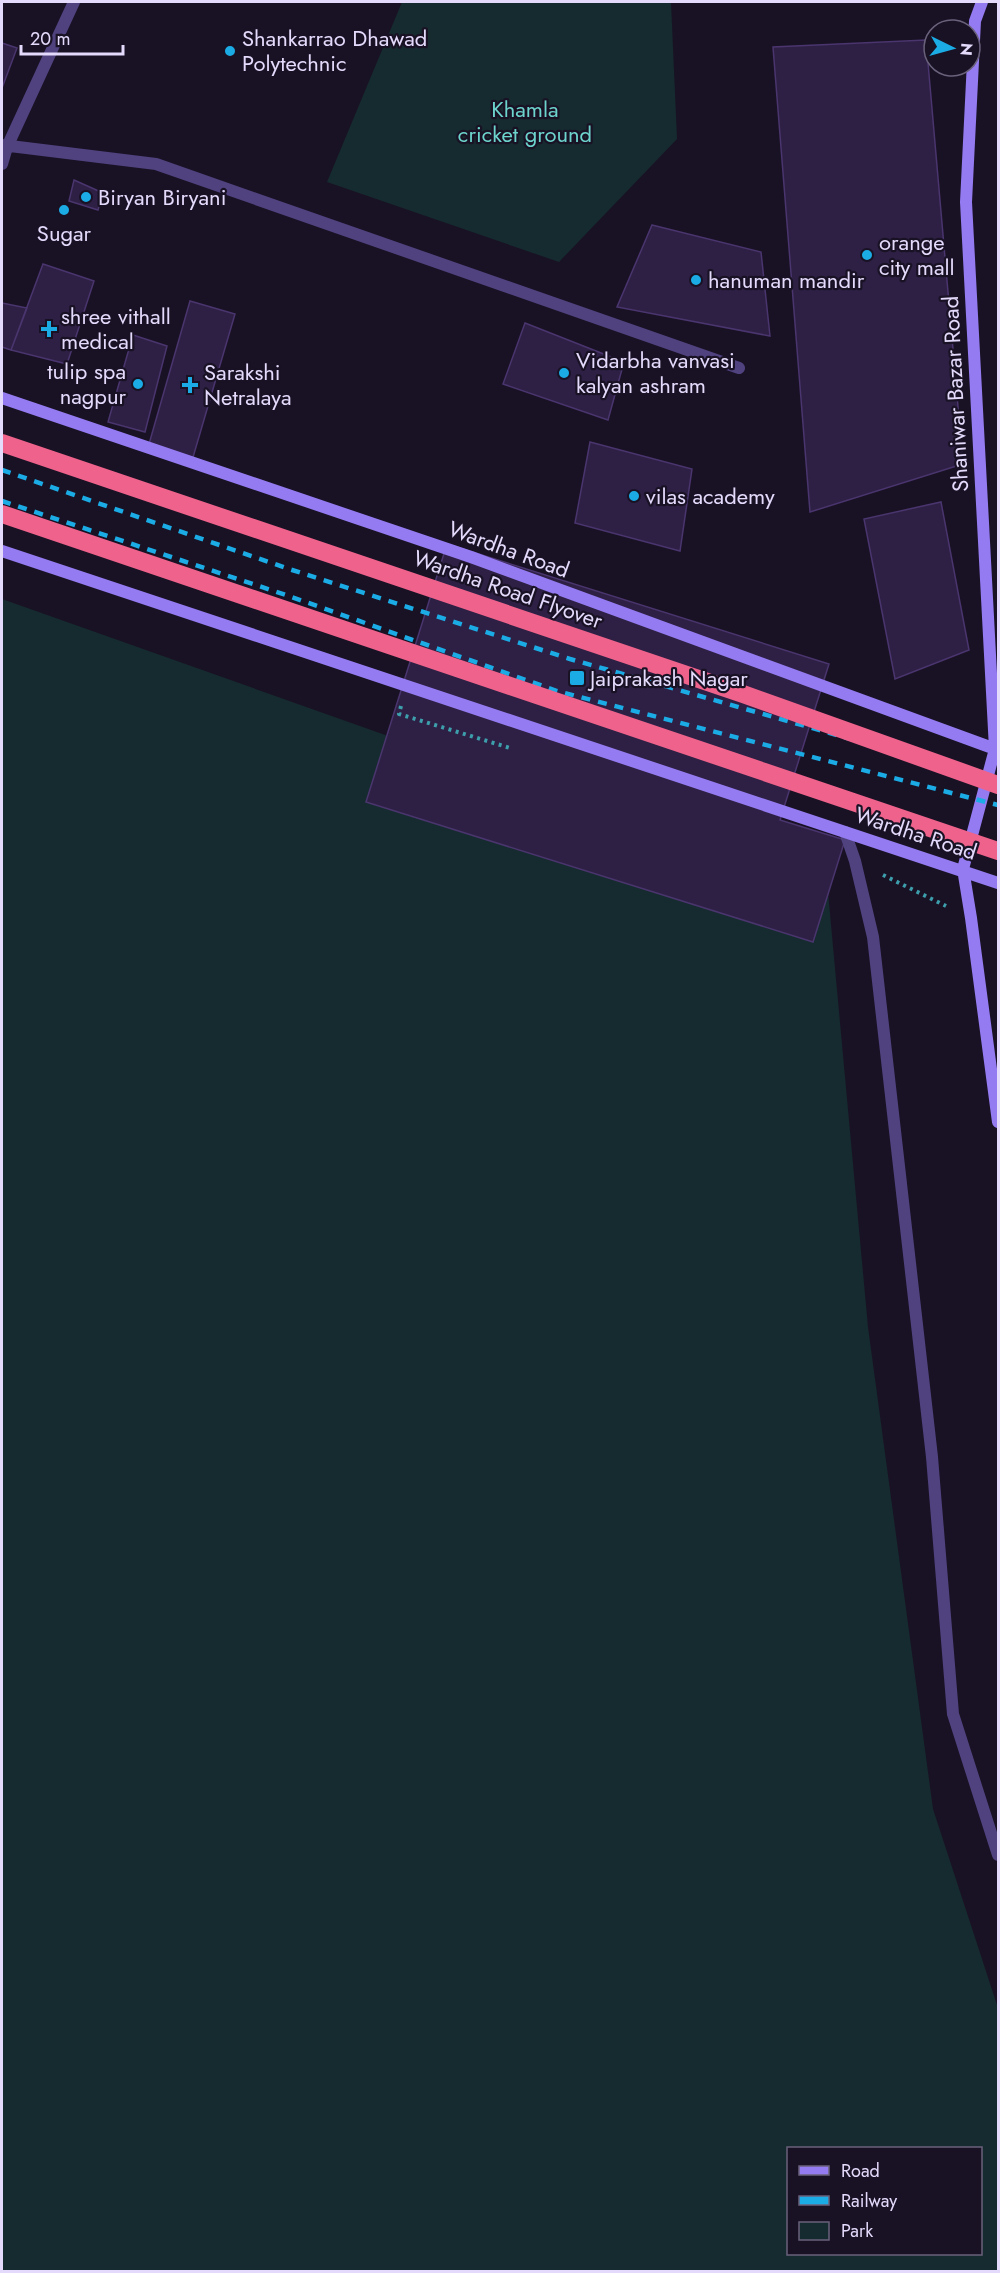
<svg xmlns="http://www.w3.org/2000/svg" width="1000" height="2273" viewBox="0 0 1000 2273" font-family="Jost,sans-serif">
<style>
.green{fill:#162b2f;fill-rule:evenodd}
.building{fill:#2e2044;stroke:#4a356e;stroke-width:1.5}
.lines{fill:none;stroke-linecap:round;stroke-linejoin:round}
.path{stroke:#3d9eac;stroke-width:4;stroke-dasharray:3 4.5;stroke-linecap:butt}
.street{stroke:#50427f;stroke-width:12}
.secondary{stroke:#947bf1;stroke-width:12}
.rail{stroke:#1bace6;stroke-width:4.5;stroke-dasharray:9 8;stroke-linecap:butt}
.highway-bridge{stroke:#ee628b;stroke-width:18}
.poi-dot{fill:#1bace6;stroke:#191225;stroke-width:2}
.labels{text-anchor:middle;stroke-width:4.5;stroke-linejoin:round;paint-order:stroke}
.poi-label{font-size:22px;fill:#e4dafb;stroke:#191225;text-anchor:start}
.park-label{font-size:22px;fill:#6dd4cd;stroke:#191225}
.street-label{font-size:22px;fill:#e4dafb;stroke:#191225}
</style>
<rect width="100%" height="100%" fill="#191225"/>
<path class="green" d="M402 2H671L677 139 559 262 327 182Z
M2 599 828 892 868 1327 933 1809 998 2008V2271L2 2272ZM788 2148H980V2254H788Z"/>
<path class="building" d="M926 40 963 464 810 512 773 47Z
M2 43 17 48 2 88Z
M74 180 103 193 98 210 69 201Z
M652 225 761 252 770 336 617 307Z
M43 264 94 281 67 364 11 350Z
M190 301 235 314 191 464 147 451Z
M2 303 27 308 11 350 2 347Z
M525 323 624 362 608 420 503 384Z
M133 335 167 346 145 432 108 422Z
M590 442 692 469 680 551 575 523Z
M941 502 969 650 895 679 864 519Z
M447 544 829 664 780 820 845 840 813 942 366 802Z"/>
<g class="lines">
<path class="path" d="M401 706 399 714 510 748
M883 875 946 906"/>
<path class="street" d="M2 145 156 164 739 368
M2 164 7 147 74 2
M845 832 855 861 873 937 932 1457 953 1714 998 1855"/>
<path class="secondary" d="M982 2 975 21 966 202 995 749 963 869 971 918 998 1122
M2 398 471 557 998 750
M2 551 998 883"/>
<path class="rail" d="M2 470 289 569 570 659 998 781
M2 501 286 595 557 691 998 805"/>
<path class="highway-bridge" d="M2 443 743 694 998 785
M2 514 998 851"/>
</g>
<g class="poi-dot">
<circle cx="230" cy="51" r="6"/>
<circle cx="86" cy="197" r="6"/>
<circle cx="64" cy="210" r="6"/>
<circle cx="867" cy="255" r="6"/>
<circle cx="696" cy="280" r="6"/>
<path d="M46 320h6v6h6v6h-6v6h-6v-6h-6v-6h6z"/>
<circle cx="564" cy="373" r="6"/>
<circle cx="138" cy="384" r="6"/>
<path d="M187 376h6v6h6v6h-6v6h-6v-6h-6v-6h6z"/>
<circle cx="634" cy="496" r="6"/>
<rect x="569" y="670" width="16" height="16" rx="3"/>
</g>
<g class="labels">
<g class="poi-label">
<text x="242" y="46">Shankarrao Dhawad<tspan x="242" dy="25">Polytechnic</tspan></text>
<text x="98" y="205">Biryan Biryani</text>
<text x="64" y="241" text-anchor="middle">Sugar</text>
<text x="879" y="250">orange<tspan x="879" dy="25">city mall</tspan></text>
<text x="708" y="288">hanuman mandir</text>
<text x="61" y="324">shree vithall<tspan x="61" dy="25">medical</tspan></text>
<text x="576" y="368">Vidarbha vanvasi<tspan x="576" dy="25">kalyan ashram</tspan></text>
<text x="126" y="379" text-anchor="end">tulip spa<tspan x="126" dy="25">nagpur</tspan></text>
<text x="204" y="380">Sarakshi<tspan x="204" dy="25">Netralaya</tspan></text>
<text x="646" y="504">vilas academy</text>
<text x="590" y="686">Jaiprakash Nagar</text>
</g>
<g class="park-label">
<text x="525" y="117">Khamla<tspan x="525" dy="25">cricket ground</tspan></text>
</g>
<g class="street-label">
<text transform="translate(955 394) rotate(-93)" y="8">Shaniwar Bazar Road</text>
<text transform="translate(509 549) rotate(20)" y="8">Wardha Road</text>
<text transform="translate(508 589) rotate(19)" y="8">Wardha Road Flyover</text>
<text transform="translate(916 833) rotate(18)" y="8">Wardha Road</text>
</g>
</g>
<rect width="1000" height="2273" fill="none" stroke="#e4dafb" stroke-width="6"/>
<rect x="787" y="2147" width="195" height="108" fill="#191225" stroke="#6a627b" stroke-width="1.5"/>
<rect x="799" y="2166" width="30" height="9" fill="#947bf1" stroke="#6a627b" stroke-width="1.5"/>
<text x="841" y="2177" font-size="18" fill="#e4dafb">Road</text>
<rect x="799" y="2196" width="30" height="9" fill="#1bace6" stroke="#6a627b" stroke-width="1.5"/>
<text x="841" y="2207" font-size="18" fill="#e4dafb">Railway</text>
<rect x="799" y="2222" width="30" height="18" fill="#162b2f" stroke="#6a627b" stroke-width="1.5"/>
<text x="841" y="2237" font-size="18" fill="#e4dafb">Park</text>
<g transform="translate(952 48) rotate(95)"><circle r="28" fill="#191225" stroke="#6a627b" stroke-width="1.5"/>
<path d="M0-4.5L10 22L0 15L-10 22Z" fill="#1bace6"/>
<text y="-9" font-size="16" font-weight="bold" text-anchor="middle" fill="#e4dafb">N</text>
</g>
<path d="M21 45v9h102v-9" fill="none" stroke="#e4dafb" stroke-width="3"/>
<text x="30" y="45" font-size="18" fill="#e4dafb" stroke="#191225" stroke-width="4.5" paint-order="stroke">20 m</text>
</svg>
